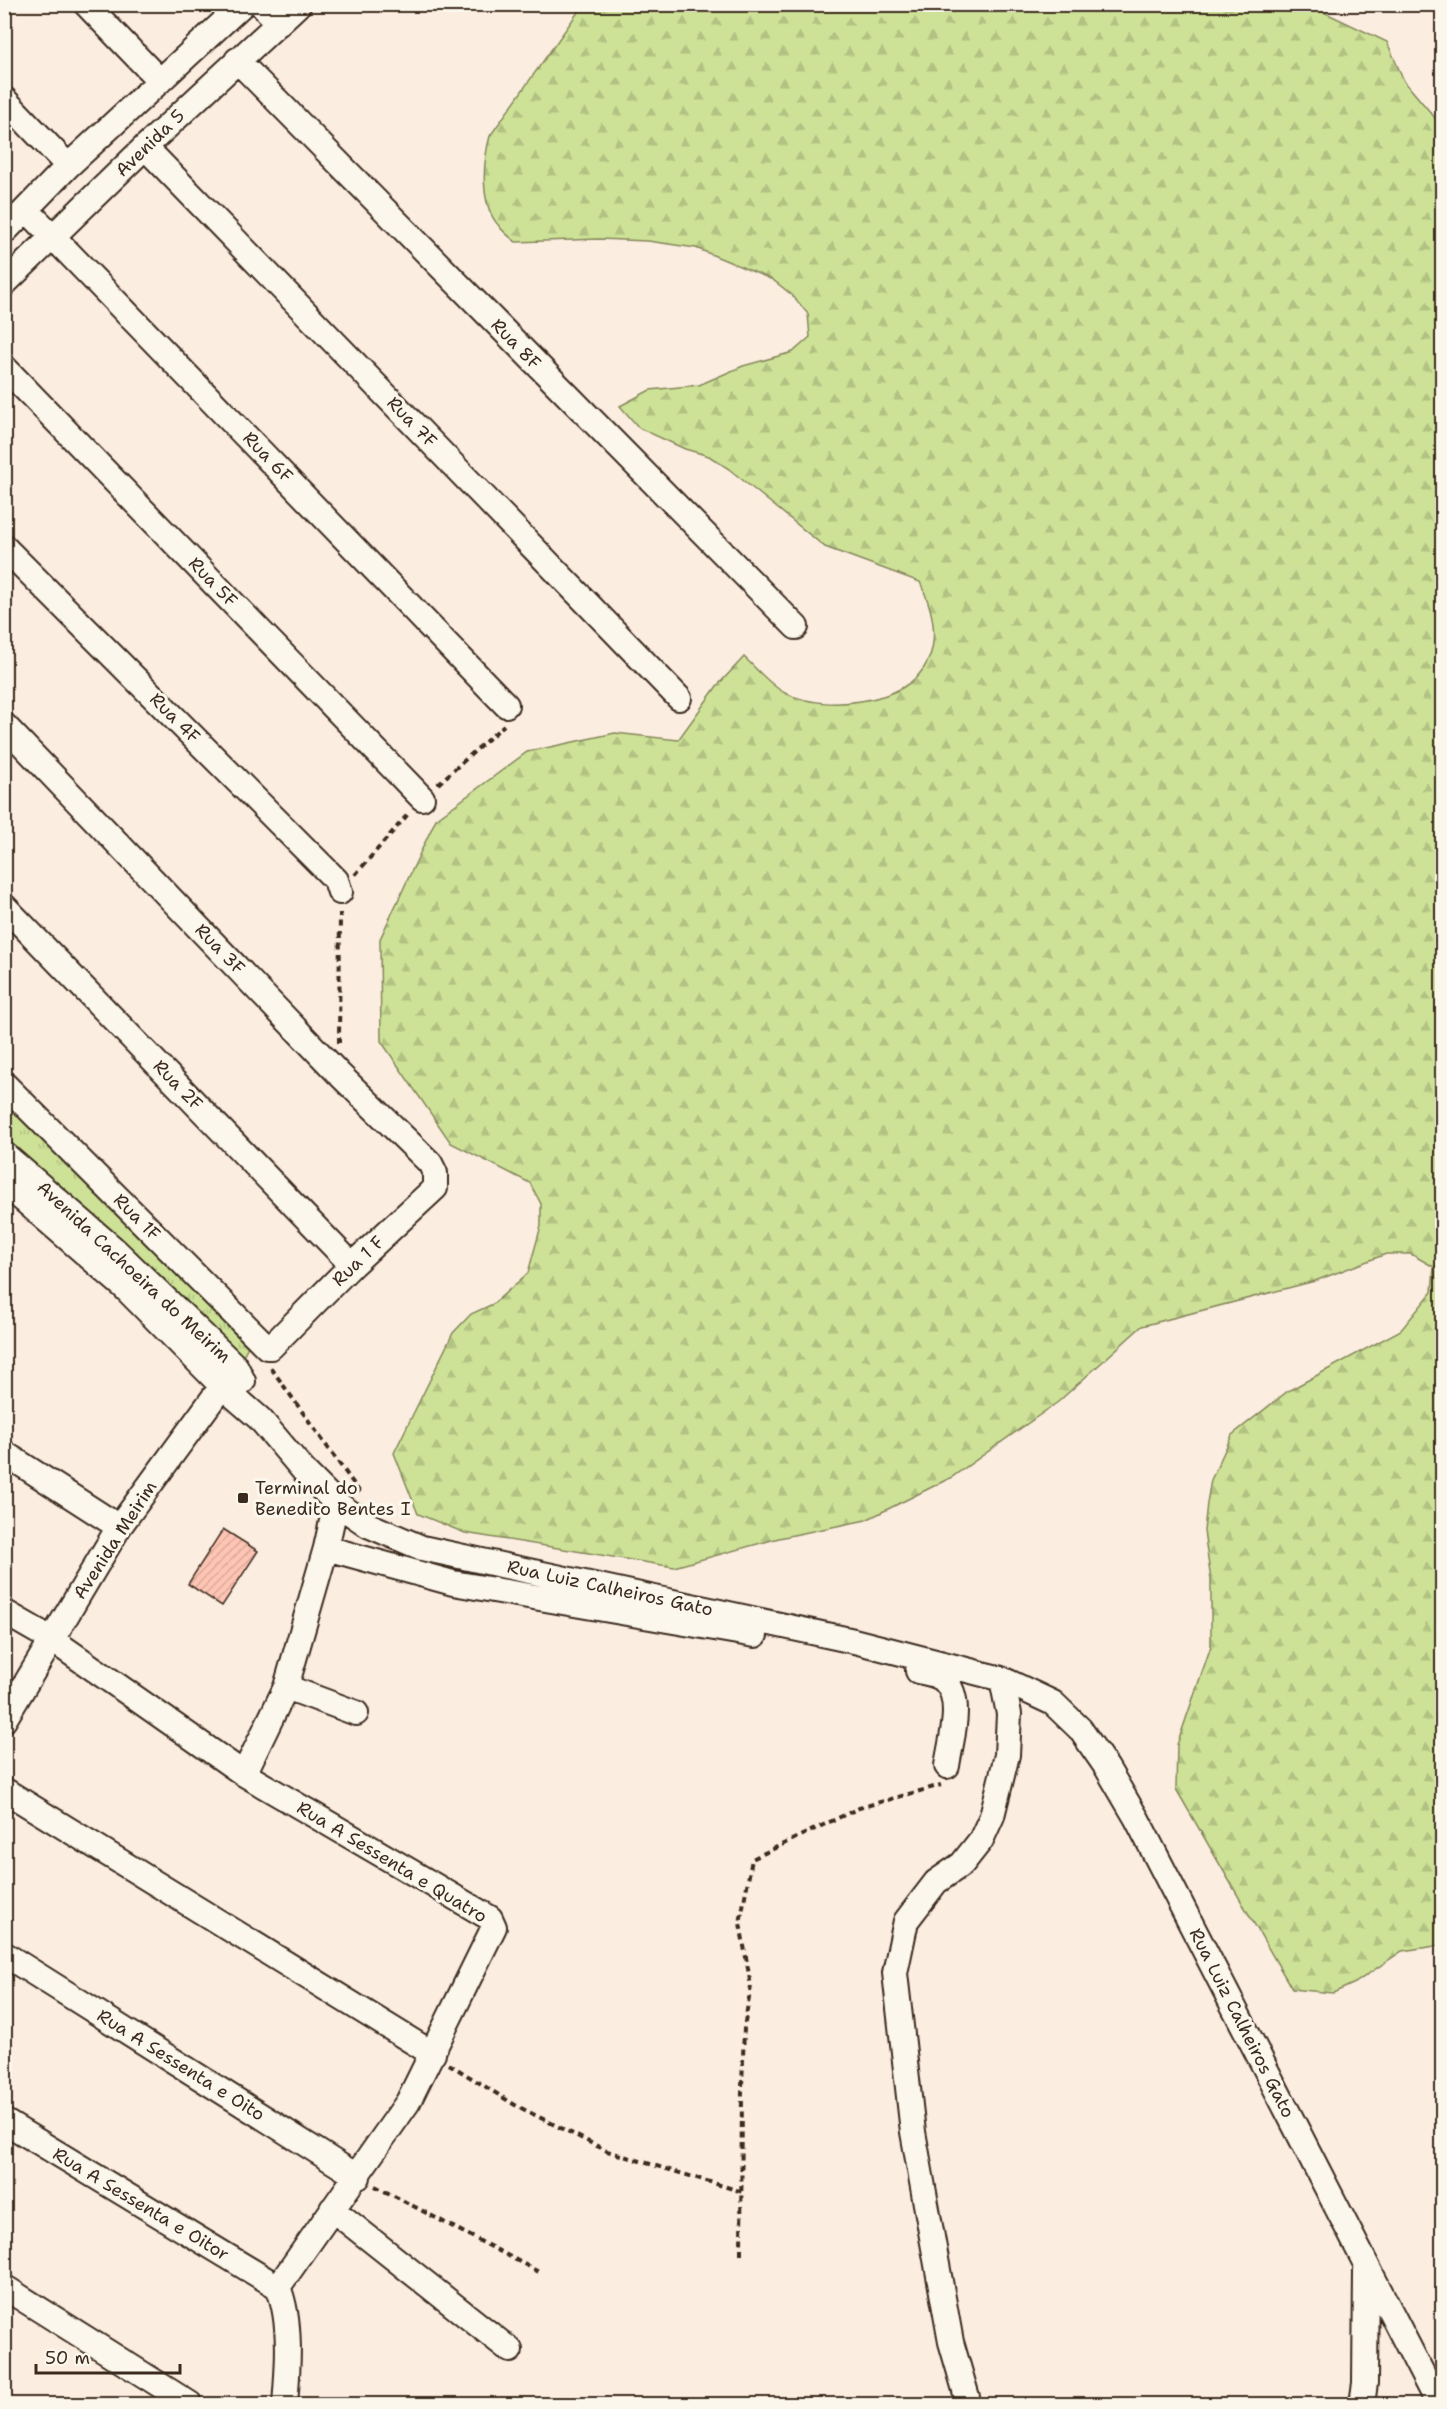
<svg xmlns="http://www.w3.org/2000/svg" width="1447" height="2409" viewBox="0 0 1447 2409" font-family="'Shantell Sans',sans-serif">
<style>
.forest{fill:url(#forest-firs);stroke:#84865a;stroke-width:1.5}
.park{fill:url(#park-tufts);stroke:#84865a;stroke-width:1.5}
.building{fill:url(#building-hatch);stroke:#3b2a1e;stroke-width:1.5}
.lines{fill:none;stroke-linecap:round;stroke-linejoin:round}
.minor-casing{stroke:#3b2a1e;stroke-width:28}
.path{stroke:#3b2a1e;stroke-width:4;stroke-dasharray:6 4.5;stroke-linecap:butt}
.minor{stroke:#fbf7ec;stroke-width:24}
.poi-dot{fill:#3b2a1e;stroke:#fbf7ec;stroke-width:2}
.labels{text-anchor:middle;stroke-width:6;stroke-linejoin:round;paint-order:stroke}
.street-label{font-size:18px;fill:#3b2a1e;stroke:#fbf7ec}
.poi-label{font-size:18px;fill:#3b2a1e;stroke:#fbf7ec;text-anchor:start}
</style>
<defs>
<pattern id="forest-firs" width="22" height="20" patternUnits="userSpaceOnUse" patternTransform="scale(1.5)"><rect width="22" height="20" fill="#cde297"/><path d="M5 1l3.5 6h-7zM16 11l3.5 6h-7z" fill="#b1c282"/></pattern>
<pattern id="park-tufts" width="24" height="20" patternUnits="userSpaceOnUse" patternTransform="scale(1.5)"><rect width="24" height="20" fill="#cde297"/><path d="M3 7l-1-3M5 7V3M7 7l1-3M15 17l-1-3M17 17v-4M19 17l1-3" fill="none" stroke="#b1c282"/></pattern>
<pattern id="building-hatch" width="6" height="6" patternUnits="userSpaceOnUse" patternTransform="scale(1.5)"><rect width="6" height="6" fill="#fec5b4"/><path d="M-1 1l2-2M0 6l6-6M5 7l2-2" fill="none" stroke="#dba99a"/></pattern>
</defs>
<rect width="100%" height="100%" fill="#fcede1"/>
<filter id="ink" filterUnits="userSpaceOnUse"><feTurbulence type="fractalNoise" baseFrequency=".0167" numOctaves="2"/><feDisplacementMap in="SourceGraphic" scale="12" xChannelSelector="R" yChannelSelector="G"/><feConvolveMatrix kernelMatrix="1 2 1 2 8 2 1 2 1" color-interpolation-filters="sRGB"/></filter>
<g filter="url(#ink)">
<path class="forest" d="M583 5H1309L1387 42 1404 81 1442 126V1945L1402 1951 1355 1983 1333 1993 1292 1989 1176 1789 1177 1745 1211 1646V1580L1204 1531 1207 1503 1211 1480 1232 1435 1288 1391 1401 1330 1432 1292 1434 1267 1411 1254H1386L1315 1281 1142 1326 1058 1402 952 1477 866 1520 779 1538 674 1567 465 1533 418 1514 394 1453 453 1333 471 1314 493 1304 528 1273 541 1226V1204L530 1183 451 1143 381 1041 380 939 436 819 527 752 615 733 678 740 717 686 744 657C756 668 771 686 785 693 808 704 837 705 861 701 932 690 949 644 920 582L825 547 729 469 709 456 685 449 639 428 620 406 650 390 699 385 743 366 793 352 810 337 808 314 792 295 773 280 696 248 648 241 599 239 516 242C510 237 503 232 499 226 479 204 483 162 490 136Z"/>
<path class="park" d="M4 1097 249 1344 242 1358 5 1151Z"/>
<path class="building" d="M223 1529 258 1551 222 1606 188 1584Z"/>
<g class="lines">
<g class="minor-casing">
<path id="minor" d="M86 4 160 81
M261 4 278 24
M237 60 796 627
M4 99 68 166
M145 147 679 698
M27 210 506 705
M4 232 68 166 243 4
M4 284 145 147 299 4
M4 367 422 798
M4 547 336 880 340 892
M4 725 339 1074 430 1163 435 1173V1188L352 1265 271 1347H267L4 1084
M4 906 352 1265
M4 1154 114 1249 236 1367 243 1381
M4 1183 124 1287 222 1386 260 1419 304 1471 336 1503 368 1525 422 1548 854 1641 1002 1679 1053 1703 1080 1729 1107 1768 1137 1819 1438 2404
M4 1453 119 1527
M326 1548 453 1583 755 1635
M4 1612 51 1639 244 1774 490 1918 494 1927 408 2102 278 2287
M918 1671C927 1673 937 1674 944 1680 965 1699 950 1743 947 1766
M286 1687 356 1713
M4 1720 119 1527 236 1367
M244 1774 286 1687 326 1548 336 1503
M4 1790 433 2054
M4 1954 358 2177
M4 2121 278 2287
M332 2209 510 2350
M4 2287 190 2404
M278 2287C292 2321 288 2368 285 2404
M969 2404 951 2342 913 2132 895 1973 906 1921 936 1882 962 1864 981 1840 992 1816 1007 1755 1009 1714 1002 1679
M1362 2404 1365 2383 1366 2271"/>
</g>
<path class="path" d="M438 784 504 725
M355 875 409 813
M339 1043 340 913
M271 1368 361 1494
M449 2064 515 2105 607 2151 743 2192
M375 2186 539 2272
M741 2254 742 2087 744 2028 751 1986 740 1923 752 1859 859 1808 941 1785"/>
<use href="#minor" class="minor"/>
</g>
</g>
<rect class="poi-dot" x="237" y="1492" width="12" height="12" rx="3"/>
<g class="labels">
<g class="street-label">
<text transform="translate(150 143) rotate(-44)" y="6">Avenida 5</text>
<text transform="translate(516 344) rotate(46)" y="6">Rua 8F</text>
<text transform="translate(412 422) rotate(46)" y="6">Rua 7F</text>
<text transform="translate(268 457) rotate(46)" y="6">Rua 6F</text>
<text transform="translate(213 582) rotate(46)" y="6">Rua 5F</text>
<text transform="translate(175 718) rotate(45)" y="6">Rua 4F</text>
<text transform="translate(220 949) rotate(46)" y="6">Rua 3F</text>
<text transform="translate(178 1085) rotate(46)" y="6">Rua 2F</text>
<text transform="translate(137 1217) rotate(45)" y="6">Rua 1F</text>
<text transform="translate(358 1261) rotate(-44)" y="6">Rua 1 F</text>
<text transform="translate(134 1272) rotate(43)" y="6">Avenida Cachoeira do Meirim</text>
<text transform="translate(115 1540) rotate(-57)" y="6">Avenida Meirim</text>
<text transform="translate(610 1588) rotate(12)" y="6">Rua Luiz Calheiros Gato</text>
<text transform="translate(392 1862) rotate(31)" y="6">Rua A Sessenta e Quatro</text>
<text transform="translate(1242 2023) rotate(63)" y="6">Rua Luiz Calheiros Gato</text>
<text transform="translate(181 2065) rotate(32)" y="6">Rua A Sessenta e Oito</text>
<text transform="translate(141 2204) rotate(31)" y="6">Rua A Sessenta e Oitor</text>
</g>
<g class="poi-label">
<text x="255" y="1494">Terminal do<tspan x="255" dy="21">Benedito Bentes I</tspan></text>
</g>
</g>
<rect width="1447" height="2409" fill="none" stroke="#fbf7ec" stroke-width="24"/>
<rect x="12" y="12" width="1423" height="2385" fill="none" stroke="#3b2a1e" stroke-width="2" filter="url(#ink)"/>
<path d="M36 2364v9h144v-9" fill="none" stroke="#3b2a1e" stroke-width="3"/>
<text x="45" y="2364" font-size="18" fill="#3b2a1e" stroke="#fbf7ec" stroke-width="4.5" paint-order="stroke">50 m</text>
</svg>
